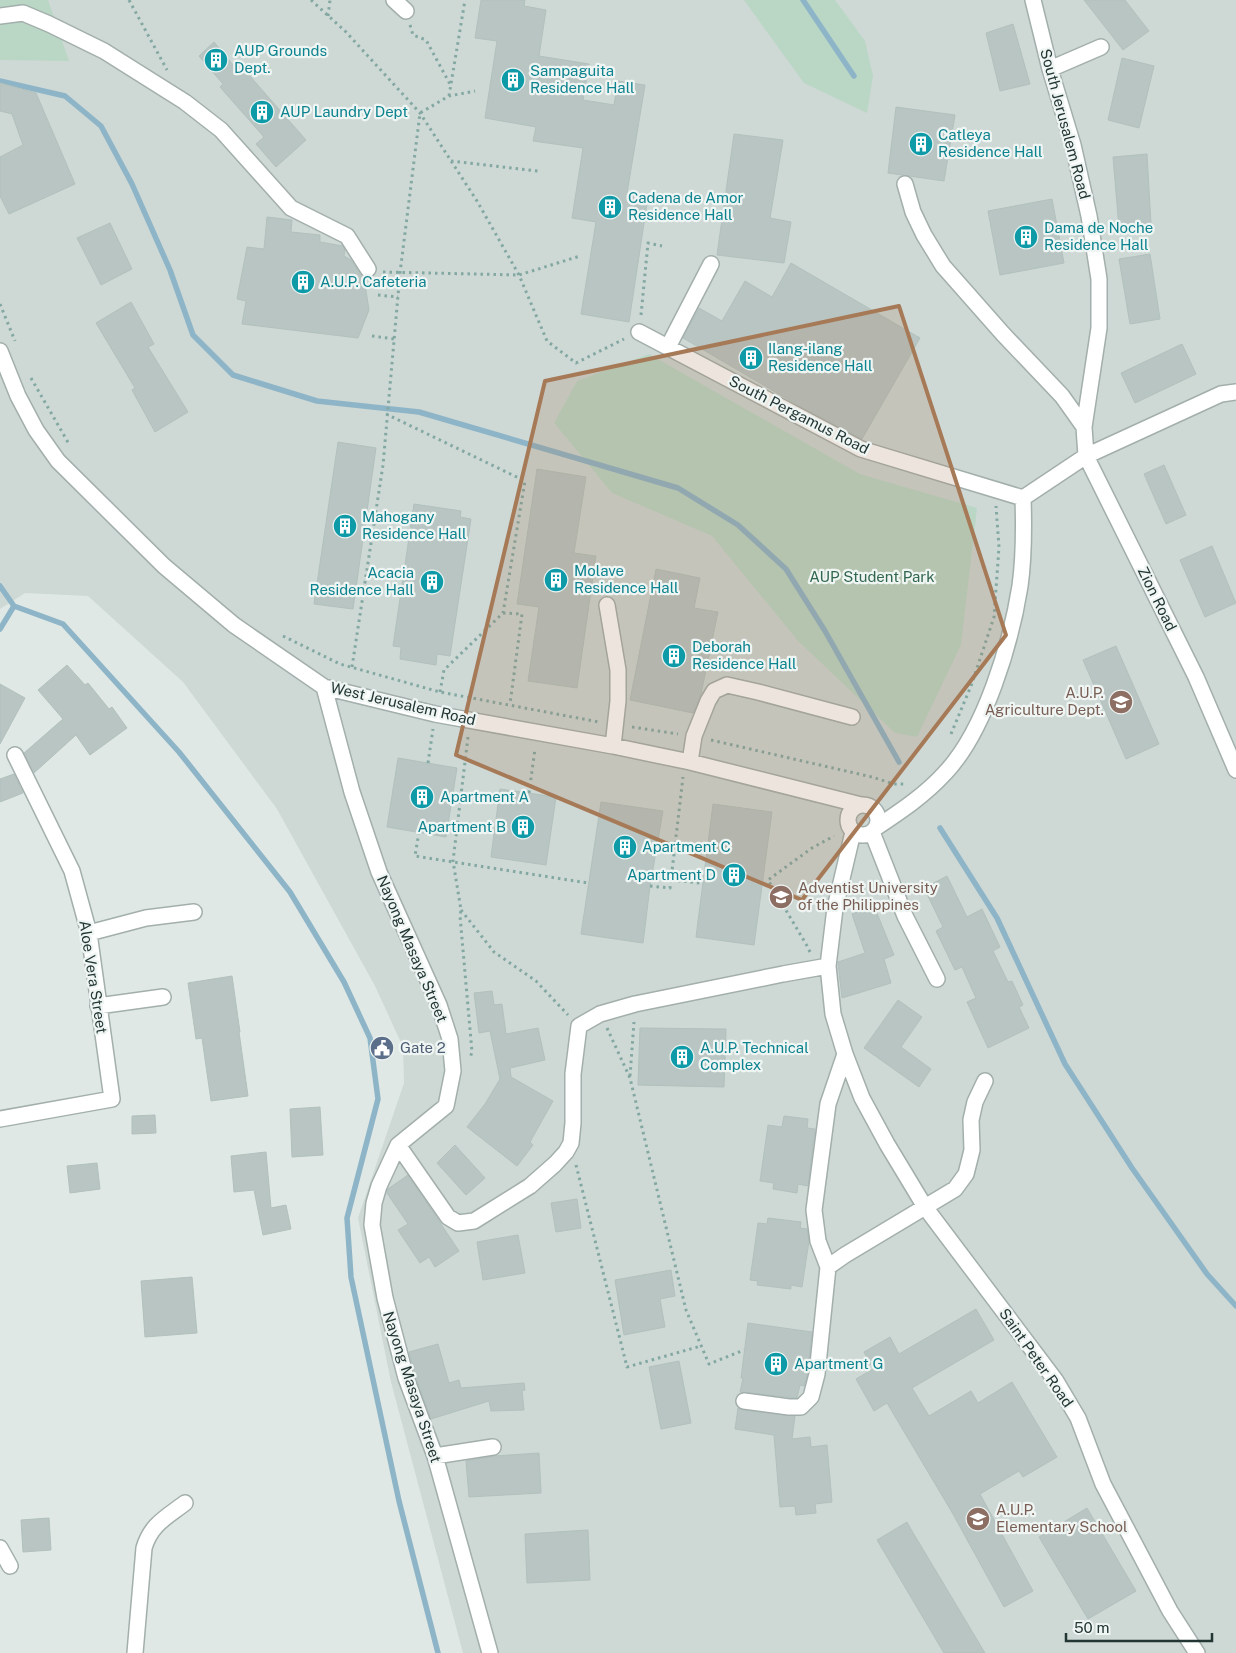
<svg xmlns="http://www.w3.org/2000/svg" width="1236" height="1653" viewBox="0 0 1236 1653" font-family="'Public Sans',sans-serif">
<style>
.built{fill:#ced8d5}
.green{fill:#bad7c6}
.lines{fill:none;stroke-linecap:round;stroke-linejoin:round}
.stream{stroke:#8db5c7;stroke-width:5.5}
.building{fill:#b8c5c2;stroke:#b2c1bd}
.minor-casing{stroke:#a3afac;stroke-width:18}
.path{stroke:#83a8a2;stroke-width:3;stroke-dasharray:2.5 4;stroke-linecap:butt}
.minor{stroke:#fff;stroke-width:15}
.marked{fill:#a67957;fill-opacity:0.2;stroke:#a67957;stroke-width:4;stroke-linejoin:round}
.labels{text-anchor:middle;stroke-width:4.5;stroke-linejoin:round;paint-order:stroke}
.culture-label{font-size:15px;fill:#0d838f;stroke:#eff5f3;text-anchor:start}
.street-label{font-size:15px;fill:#223634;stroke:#eff5f3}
.park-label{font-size:15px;fill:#32674f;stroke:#eff5f3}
.education-label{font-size:15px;fill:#785e54;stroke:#eff5f3;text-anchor:start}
.service-label{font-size:15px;fill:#4e5e75;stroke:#eff5f3;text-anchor:start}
</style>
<rect width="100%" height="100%" fill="#dfe8e5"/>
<path class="built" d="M0 0H1236V1653H463L391 1382 358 1218 404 1083 403 1047 375 986 277 809 183 682 88 596 25 593 0 609Z"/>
<path class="green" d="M0 0H48L69 61 0 60Z
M744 0H835L865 41 873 76 867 113 804 83Z
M649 354 860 474 977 508 961 645 917 737 895 733 798 641 712 536 612 493 554 423 577 381Z"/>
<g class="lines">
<path class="stream" d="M803 0 854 76
M0 81 65 96 101 126 132 184 170 270 193 335 233 375 317 401 419 412 678 488 738 525 786 569 825 631 899 762
M0 586 14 606 63 624 179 752 290 892 344 982 370 1038 378 1099 347 1218 351 1277 399 1501 438 1653
M0 629 14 606
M940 828 997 918 1065 1064 1132 1168 1207 1274 1236 1306"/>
</g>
<path class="building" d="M481 0H525L524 6 546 10 539 56 589 64 583 100 614 105 618 81 645 85 627 193 648 197 629 322 581 314 596 222 572 218 583 148 533 141 536 127 485 118 497 41 475 38Z
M1084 0H1125L1149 31 1123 50Z
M1013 24 1030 84 1000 91 986 33Z
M214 42 238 71 242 67 306 140 276 167 256 144 264 137 220 87 223 84 199 56Z
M1122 58 1154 66 1139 128 1108 120Z
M0 83 36 93 75 184 9 214 0 196V157L23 145 12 114 0 111Z
M896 107 955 115 944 181 888 173Z
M734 134 783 140 770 218 791 222 784 263 717 255Z
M1147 154 1151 225 1119 228 1113 157Z
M1052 199 1064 263 1000 275 988 211Z
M267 217 292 220 291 232 320 235V242L343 246 345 250 344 256 351 260 360 274 364 278 369 310 358 338 242 324 246 301 237 299 247 247 264 249Z
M110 223 132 269 101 285 77 238Z
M1150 254 1160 319 1130 324 1119 259Z
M791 263 920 338 862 439 801 407 683 338 699 308 722 321 745 281 772 297Z
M131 302 154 344 148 347 188 412 155 432 132 390 135 388 96 323Z
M1182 344 1196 374 1135 403 1121 373Z
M338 442 376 448 353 609 314 604Z
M1164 465 1186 515 1166 524 1144 474Z
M537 469 586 477 574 553 596 556 577 688 528 681 539 607 517 604Z
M414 504 461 511 460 517 471 519 450 656 437 654 436 665 400 659 401 647 393 646Z
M1212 546 1236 603 1205 617 1180 560Z
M656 569 700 578 694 608 718 612 701 694 693 713 630 700Z
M1116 646 1159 744 1126 759 1083 660Z
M67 665 85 685 88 683 109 709 112 707 127 728 90 755 76 735 34 773 24 753 63 719 38 690Z
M0 684 25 698 0 744Z
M398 758 457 768 446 837 387 827Z
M14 774 23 793 0 802V779Z
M500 789 556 797 546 865 491 857Z
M601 802 663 811 650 886 643 943 581 934Z
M713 804 772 812 754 945 696 937Z
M947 876 967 917 982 909 1000 947 993 951 1008 982 1012 981 1023 1005 1019 1007 1029 1028 988 1048 967 1002 976 998 962 967 955 970 936 931 943 927 924 888Z
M874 906 894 955 884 959 891 983 842 998 838 962 865 953 852 914Z
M232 976 240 1032H239L248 1096 211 1101 202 1038 196 1039 188 983Z
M492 991 494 1005 502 1004 506 1034 538 1028 545 1060 510 1068 511 1077 553 1101 530 1142 533 1145 517 1166 467 1127 485 1104 500 1079 490 1031 479 1033 474 993Z
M898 1000 922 1017 901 1047 931 1069 919 1087 864 1048Z
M640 1028 726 1029 724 1087 638 1085Z
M320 1107 323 1155 292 1157 290 1109Z
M155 1115 156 1133 132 1134V1116Z
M784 1116 808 1119 807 1128 815 1129 808 1186 798 1184 797 1193 773 1189 774 1183 760 1181 768 1125 782 1127Z
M455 1145 485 1178 466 1195 437 1163Z
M266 1152 271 1208 286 1205 291 1229 263 1235 254 1190 234 1192 231 1156Z
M97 1163 100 1189 70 1193 67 1166Z
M408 1175 459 1251 435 1267 429 1257 420 1263 398 1230 408 1224 387 1193 388 1189Z
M577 1199 581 1228 556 1232 551 1203Z
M768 1218 801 1222 800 1228 807 1229 809 1241 802 1287 791 1285V1289L757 1285 758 1281 750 1280 758 1223 767 1224Z
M518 1235 525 1273 483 1280 477 1242Z
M671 1270 675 1296 660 1299 665 1327 624 1335 615 1280Z
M192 1277 197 1333 145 1337 141 1281Z
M976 1309 994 1340 912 1388 929 1416 971 1391 978 1403 1012 1382 1057 1457 1023 1477 1019 1471 980 1494 1033 1591 1004 1607 953 1514 887 1403 874 1411 856 1379 873 1369 864 1352 890 1337 899 1354Z
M748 1323 812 1332 808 1372 804 1386 800 1385 797 1398 740 1392 743 1378H741Z
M438 1344 449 1383 459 1380 461 1388 524 1383 525 1390 522 1391 524 1410 491 1411 489 1401 431 1419 415 1375 409 1352Z
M679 1361 691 1423 661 1429 649 1367Z
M738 1408 743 1410 795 1416 792 1439 810 1437 811 1447 827 1445 832 1502 815 1504 816 1513 796 1515 795 1506 780 1507 774 1435 735 1429Z
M539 1453 541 1493 469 1497 466 1461 495 1456Z
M1087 1508 1136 1591 1088 1619 1039 1537Z
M49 1518 51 1550 23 1552 21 1520Z
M907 1522 912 1531 985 1653H944L877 1540Z
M588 1530 590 1580 527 1583 525 1534Z"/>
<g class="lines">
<g class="minor-casing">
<path id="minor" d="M394 0 406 11
M1033 0 1050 69 1073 145 1089 216 1099 279V328L1084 427 1086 456 1196 677 1236 770
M0 16 23 13 49 24 104 51 185 102 221 130 291 208 347 236 368 269
M1050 69 1101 47
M905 184 913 212 924 235 943 266 1003 334 1062 396 1084 427
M639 332 861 449 1023 498
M668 347 711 264
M0 351 18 396 36 430 58 461 164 566 234 625 324 687 435 714 613 746 690 762 861 805
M607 605 618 670V701L613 746
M324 687 352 792 379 872 439 1005 450 1039 453 1071 446 1106 398 1145 379 1186 374 1203 372 1225 385 1298 406 1378 435 1456 490 1653
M690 762 694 736 708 701 714 691 727 685 758 692 852 717
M848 820a15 15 0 1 1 30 0a15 15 0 1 1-30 0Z
M877 827C901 811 925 795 945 773 985 731 1011 643 1020 586 1024 557 1024 527 1023 498L1086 456 1221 394 1236 392
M853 832 835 908 828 966 833 1014 845 1054 862 1098 887 1144 925 1207 1056 1381 1078 1418 1103 1484 1170 1611 1197 1653
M872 832 905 916 937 979
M89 933 146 918 194 912
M98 1006 163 997
M0 1119 112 1099 89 933 72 871 15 755
M398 1145 448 1217 458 1223 474 1221 530 1186 555 1164 566 1152 571 1143 573 1123V1074L579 1026 600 1014 635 1004 783 974 828 966
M828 1267 818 1241 814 1210 828 1104 845 1054
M744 1401 789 1407H801L811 1397 817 1374 828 1267 845 1255 955 1189 966 1174 972 1150 971 1120 975 1102 985 1081
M435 1456 493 1447
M0 1548 10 1566
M135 1653 144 1548C151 1524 167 1517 185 1503"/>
</g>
<path class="path" d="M129 0 167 70
M311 0 346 32 420 113 477 201 519 275 547 341 576 363 624 339
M328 16 330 0
M410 25 413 35 426 40 451 86
M449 96 465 0
M451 161 538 171
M383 272 519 275 580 256
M378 295 398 297
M0 304 15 341
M641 315 648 243 662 246
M372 336 394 339
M31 378 69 444
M386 414 525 481 503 613 444 670 440 692
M503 613 522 614 510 704
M283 636 340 664 440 692 599 722
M352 667 383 465 400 273 420 113 449 96 475 91
M632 727 678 734
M951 734 971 686 994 617 999 547 996 506
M468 737 453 861 461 910 460 916 472 1052 470 1058
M711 740 872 777 894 784H907
M428 763 433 729
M529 793 535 749
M419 832 415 856 588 883
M671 880 700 883
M650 886 670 888 683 777
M461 910 494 952 536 981 568 1015
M810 952 806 944 768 880 812 848 834 836
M607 1028 630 1078 686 1310 709 1364 744 1350
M630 1076 634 1022
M576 1165 627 1367 701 1346"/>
<use href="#minor" class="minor"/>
</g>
<path class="marked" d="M899 306 1006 635 802 900 456 755 545 381Z"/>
<defs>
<g id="building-disc" transform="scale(1.25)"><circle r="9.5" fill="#0f9aa8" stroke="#eff5f3"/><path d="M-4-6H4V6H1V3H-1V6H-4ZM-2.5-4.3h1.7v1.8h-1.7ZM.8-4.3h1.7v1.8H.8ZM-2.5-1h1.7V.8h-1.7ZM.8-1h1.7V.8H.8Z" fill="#fff"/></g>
<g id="school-disc" transform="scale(1.25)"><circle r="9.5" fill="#8d6e63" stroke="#eff5f3"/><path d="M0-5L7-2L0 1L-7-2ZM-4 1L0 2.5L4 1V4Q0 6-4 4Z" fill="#fff"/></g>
<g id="university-disc" transform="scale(1.25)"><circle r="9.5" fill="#8d6e63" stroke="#eff5f3"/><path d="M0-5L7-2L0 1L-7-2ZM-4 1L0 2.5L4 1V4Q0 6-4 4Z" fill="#fff"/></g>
<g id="civic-disc" transform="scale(1.25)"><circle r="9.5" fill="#5c6f8a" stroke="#eff5f3"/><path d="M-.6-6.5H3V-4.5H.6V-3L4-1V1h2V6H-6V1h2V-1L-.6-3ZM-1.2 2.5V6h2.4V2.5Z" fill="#fff"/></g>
</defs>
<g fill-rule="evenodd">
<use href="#building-disc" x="216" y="60"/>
<use href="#building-disc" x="513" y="80"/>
<use href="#building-disc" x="262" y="112"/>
<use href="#building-disc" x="921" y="144"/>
<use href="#building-disc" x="610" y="207"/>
<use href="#building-disc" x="1026" y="237"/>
<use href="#building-disc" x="303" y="282"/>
<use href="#building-disc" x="751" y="358"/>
<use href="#building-disc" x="345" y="526"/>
<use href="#building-disc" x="556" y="580"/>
<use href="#building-disc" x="432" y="582"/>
<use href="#building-disc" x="674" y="656"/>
<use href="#school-disc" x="1121" y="702"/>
<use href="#building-disc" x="422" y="797"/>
<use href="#building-disc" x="523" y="827"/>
<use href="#building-disc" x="625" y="847"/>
<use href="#building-disc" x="734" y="875"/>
<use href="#university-disc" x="781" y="897"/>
<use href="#civic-disc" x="382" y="1048"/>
<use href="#building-disc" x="682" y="1057"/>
<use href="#building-disc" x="776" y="1364"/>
<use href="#school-disc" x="978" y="1519"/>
</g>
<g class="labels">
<g class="culture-label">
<text x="234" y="56">AUP Grounds<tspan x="234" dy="17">Dept.</tspan></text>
<text x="530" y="76">Sampaguita<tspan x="530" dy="17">Residence Hall</tspan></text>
<text x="280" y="117">AUP Laundry Dept</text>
<text x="938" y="140">Catleya<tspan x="938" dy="17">Residence Hall</tspan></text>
<text x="628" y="203">Cadena de Amor<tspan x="628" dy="17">Residence Hall</tspan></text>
<text x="1044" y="233">Dama de Noche<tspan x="1044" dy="17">Residence Hall</tspan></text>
<text x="320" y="287">A.U.P. Cafeteria</text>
<text x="768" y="354">Ilang-ilang<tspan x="768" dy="17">Residence Hall</tspan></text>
<text x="362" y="522">Mahogany<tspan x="362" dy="17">Residence Hall</tspan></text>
<text x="574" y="576">Molave<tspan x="574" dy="17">Residence Hall</tspan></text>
<text x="414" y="578" text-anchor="end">Acacia<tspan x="414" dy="17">Residence Hall</tspan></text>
<text x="692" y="652">Deborah<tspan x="692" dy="17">Residence Hall</tspan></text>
<text x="440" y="802">Apartment A</text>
<text x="506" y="832" text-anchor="end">Apartment B</text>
<text x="642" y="852">Apartment C</text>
<text x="716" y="880" text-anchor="end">Apartment D</text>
<text x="700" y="1053">A.U.P. Technical<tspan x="700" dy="17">Complex</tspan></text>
<text x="794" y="1369">Apartment G</text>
</g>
<g class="street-label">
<text transform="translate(1065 124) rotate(75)" y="5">South Jerusalem Road</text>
<text transform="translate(799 415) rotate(27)" y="5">South Pergamus Road</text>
<text transform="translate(1157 599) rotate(64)" y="5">Zion Road</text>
<text transform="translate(403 704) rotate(13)" y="5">West Jerusalem Road</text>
<text transform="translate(412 949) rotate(67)" y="5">Nayong Masaya Street</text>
<text transform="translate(93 977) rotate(81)" y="5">Aloe Vera Street</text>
<text transform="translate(1036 1358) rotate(55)" y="5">Saint Peter Road</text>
<text transform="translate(412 1387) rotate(72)" y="5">Nayong Masaya Street</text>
</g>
<g class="park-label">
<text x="872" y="582">AUP Student Park</text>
</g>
<g class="education-label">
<text x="1104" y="698" text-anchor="end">A.U.P.<tspan x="1104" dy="17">Agriculture Dept.</tspan></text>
<text x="798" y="893">Adventist University<tspan x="798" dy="17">of the Philippines</tspan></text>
<text x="996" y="1515">A.U.P.<tspan x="996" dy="17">Elementary School</tspan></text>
</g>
<g class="service-label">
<text x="400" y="1053">Gate 2</text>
</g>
</g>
<path d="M1066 1633v8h146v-8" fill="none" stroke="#223634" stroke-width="2.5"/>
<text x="1074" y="1633" font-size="15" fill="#223634" stroke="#eff5f3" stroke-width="4" paint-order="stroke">50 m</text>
</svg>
